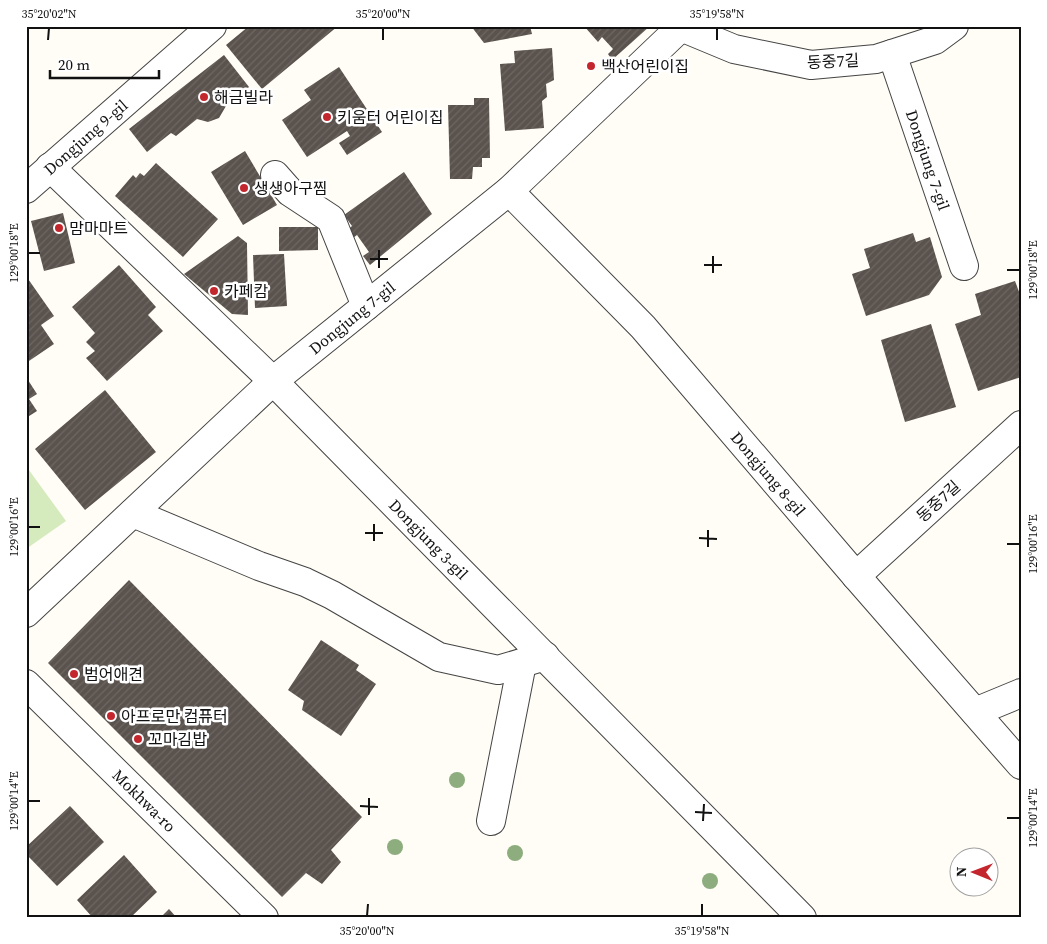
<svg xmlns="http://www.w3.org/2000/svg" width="1047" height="944" viewBox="0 0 1047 944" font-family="'Source Serif 4','Noto Sans KR',serif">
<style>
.grass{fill:#d5ebbd}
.building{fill:url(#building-hatch)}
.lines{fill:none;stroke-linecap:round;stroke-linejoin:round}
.minor-casing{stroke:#444;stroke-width:30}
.minor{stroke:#fff;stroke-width:28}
.tree{fill:#8dad7f}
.ticks{fill:none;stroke:#111;stroke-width:2}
.poi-dot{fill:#c4262e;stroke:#fff;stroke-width:2}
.labels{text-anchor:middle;stroke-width:5;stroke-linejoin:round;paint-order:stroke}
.street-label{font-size:16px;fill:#111;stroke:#fff}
.poi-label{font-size:16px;fill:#111;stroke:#fff;text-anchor:start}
.neatline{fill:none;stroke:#111;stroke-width:2}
.ticks-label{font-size:12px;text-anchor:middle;fill:#111}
</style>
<defs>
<pattern id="building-hatch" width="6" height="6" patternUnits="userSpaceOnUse" patternTransform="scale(1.25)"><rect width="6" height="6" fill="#5a524d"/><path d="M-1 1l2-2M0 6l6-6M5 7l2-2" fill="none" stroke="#6d6662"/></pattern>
</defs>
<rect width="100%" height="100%" fill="#fffdf5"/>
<path class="grass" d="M26 466 66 521 26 549Z"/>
<path class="building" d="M249 26H338L262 89 226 45Z
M471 26H530L532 34 484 43Z
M584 26H650L612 60 608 54 613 49 602 37 598 42Z
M552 48 554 80 546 84 547 97 542 101 544 128 505 131 500 64 515 63 514 51Z
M224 55 249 87 226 106 219 118 208 122 197 119 176 136 171 133 147 152 129 129Z
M339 67 382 132 347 155 339 143 350 136 347 131 307 157 282 120 311 100 304 90Z
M474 98H489L490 158H482V167H473L472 179H450L448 105H474Z
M245 151 277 205 243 225 211 172Z
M156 163 218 219 183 257 115 196 133 175 136 178 140 173 144 176Z
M404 172 432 214 370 265 363 256 369 252 357 235 349 241 344 233 352 226 344 215Z
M63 213 75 263 44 271 31 221Z
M279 227H318V250L279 251Z
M913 233 916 242 930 237 942 277 929 295 866 316 852 274 870 268 864 249Z
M238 236 247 243 248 315 232 314 184 274Z
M284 254 287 306 255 308 253 255Z
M119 265 156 307 148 315 163 331 107 381 86 358 95 351 86 342 95 333 72 307Z
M26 276 54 316 41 325 54 344 26 363Z
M1015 281 1021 297V377L978 391 955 324 981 315 975 294Z
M931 324 956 407 905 422 881 340Z
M28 380 37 394 29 399 37 411 26 418V381Z
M105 390 156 452 85 510 35 449Z
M129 580 362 817 331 850 341 862 322 884 306 873 282 897 48 663Z
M321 640 359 665 356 670 376 684 341 736 302 710 304 701 288 690Z
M70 806 104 842 57 886 26 854V847Z
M124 855 157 892 130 918H93L77 900Z
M169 909 177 918H160Z"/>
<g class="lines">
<g class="minor-casing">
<g id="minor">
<path d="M681 27 734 49 811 65 876 59 935 40 954 26"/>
<path id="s1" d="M892 54 964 266"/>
<path id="s2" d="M50 167 273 381 802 918"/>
<path d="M275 175 290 192 331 219 366 306"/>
<path id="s3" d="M26 189 212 26"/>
<path id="s4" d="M509 191 643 327 856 576 1021 765"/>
<path d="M133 513 259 566 305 582 332 595 439 657 498 670 545 656"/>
<path d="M856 576 1021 425"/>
<path id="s5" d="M26 613 273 381 509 191 681 27"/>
<path id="s6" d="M26 684 264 918"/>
<path d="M975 712 1021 693"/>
<path d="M491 821 522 663"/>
</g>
</g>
<use href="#minor" class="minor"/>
</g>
<g class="tree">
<circle cx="457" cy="780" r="8"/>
<circle cx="395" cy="847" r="8"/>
<circle cx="515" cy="853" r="8"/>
<circle cx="710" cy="881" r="8"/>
</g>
<path class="ticks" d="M48 40 49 28M383 40V28M717 40V28M28 253H40M370 259H388M704 265H722M379 268V250M1007 270H1020M713 273V256M28 527H40M365 533H383M699 538 717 539M374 541V524M1007 544H1020M708 547V530M28 801H40M360 806 378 807M695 812 712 813M369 815V798M1007 818H1020M703 821 704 804M367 916 368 904M702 916V904"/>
<g class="poi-dot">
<circle cx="591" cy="66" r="5"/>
<circle cx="204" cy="97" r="5"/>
<circle cx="327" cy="117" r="5"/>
<circle cx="244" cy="188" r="5"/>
<circle cx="59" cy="228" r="5"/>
<circle cx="214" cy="291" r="5"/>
<circle cx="74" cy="674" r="5"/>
<circle cx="111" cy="716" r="5"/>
<circle cx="138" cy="739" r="5"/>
</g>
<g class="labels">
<g class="street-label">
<text transform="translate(833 61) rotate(-3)" y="6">동중7길</text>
<text dy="6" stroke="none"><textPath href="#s3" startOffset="79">Dongjung 9-gil</textPath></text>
<text dy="6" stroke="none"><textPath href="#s1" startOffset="112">Dongjung 7-gil</textPath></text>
<text dy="6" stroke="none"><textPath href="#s5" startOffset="440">Dongjung 7-gil</textPath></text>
<text dy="6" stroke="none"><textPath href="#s4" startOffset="384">Dongjung 8-gil</textPath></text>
<text transform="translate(938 501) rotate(-42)" y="6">동중7길</text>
<text dy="6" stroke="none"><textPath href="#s2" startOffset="531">Dongjung 3-gil</textPath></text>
<text dy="6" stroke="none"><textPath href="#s6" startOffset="166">Mokhwa-ro</textPath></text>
</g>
<g class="poi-label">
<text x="601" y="72">백산어린이집</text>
<text x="214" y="103">해금빌라</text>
<text x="337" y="123">키움터 어린이집</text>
<text x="254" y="194">생생아구찜</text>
<text x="69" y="234">맘마마트</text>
<text x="224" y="297">카페캄</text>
<text x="84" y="680">범어애견</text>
<text x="121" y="722">아프로만 컴퓨터</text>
<text x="148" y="745">꼬마김밥</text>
</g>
</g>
<rect width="1047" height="944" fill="none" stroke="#ffffff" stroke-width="55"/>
<g transform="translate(974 872) rotate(271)"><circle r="24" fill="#ffffff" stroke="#a0a0a0"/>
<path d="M0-4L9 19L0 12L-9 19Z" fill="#c4262e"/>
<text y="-8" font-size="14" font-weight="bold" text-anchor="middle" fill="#111111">N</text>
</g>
<path d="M50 70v8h109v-8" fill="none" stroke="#111111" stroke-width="2.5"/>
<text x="58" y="70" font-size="15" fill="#111111" stroke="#ffffff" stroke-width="4" paint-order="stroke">20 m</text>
<rect x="28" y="28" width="992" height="888" class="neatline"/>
<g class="ticks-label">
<text x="49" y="18">35°20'02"N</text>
<text x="383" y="18">35°20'00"N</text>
<text x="717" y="18">35°19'58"N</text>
<text transform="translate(14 253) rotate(-90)" y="4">129°00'18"E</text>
<text transform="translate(1033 270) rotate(-90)" y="4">129°00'18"E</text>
<text transform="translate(14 527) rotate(-90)" y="4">129°00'16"E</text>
<text transform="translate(1033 544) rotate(-90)" y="4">129°00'16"E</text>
<text transform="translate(14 801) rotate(-90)" y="4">129°00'14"E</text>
<text transform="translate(1033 818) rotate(-90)" y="4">129°00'14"E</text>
<text x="367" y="935">35°20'00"N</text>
<text x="702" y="935">35°19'58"N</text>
</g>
</svg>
